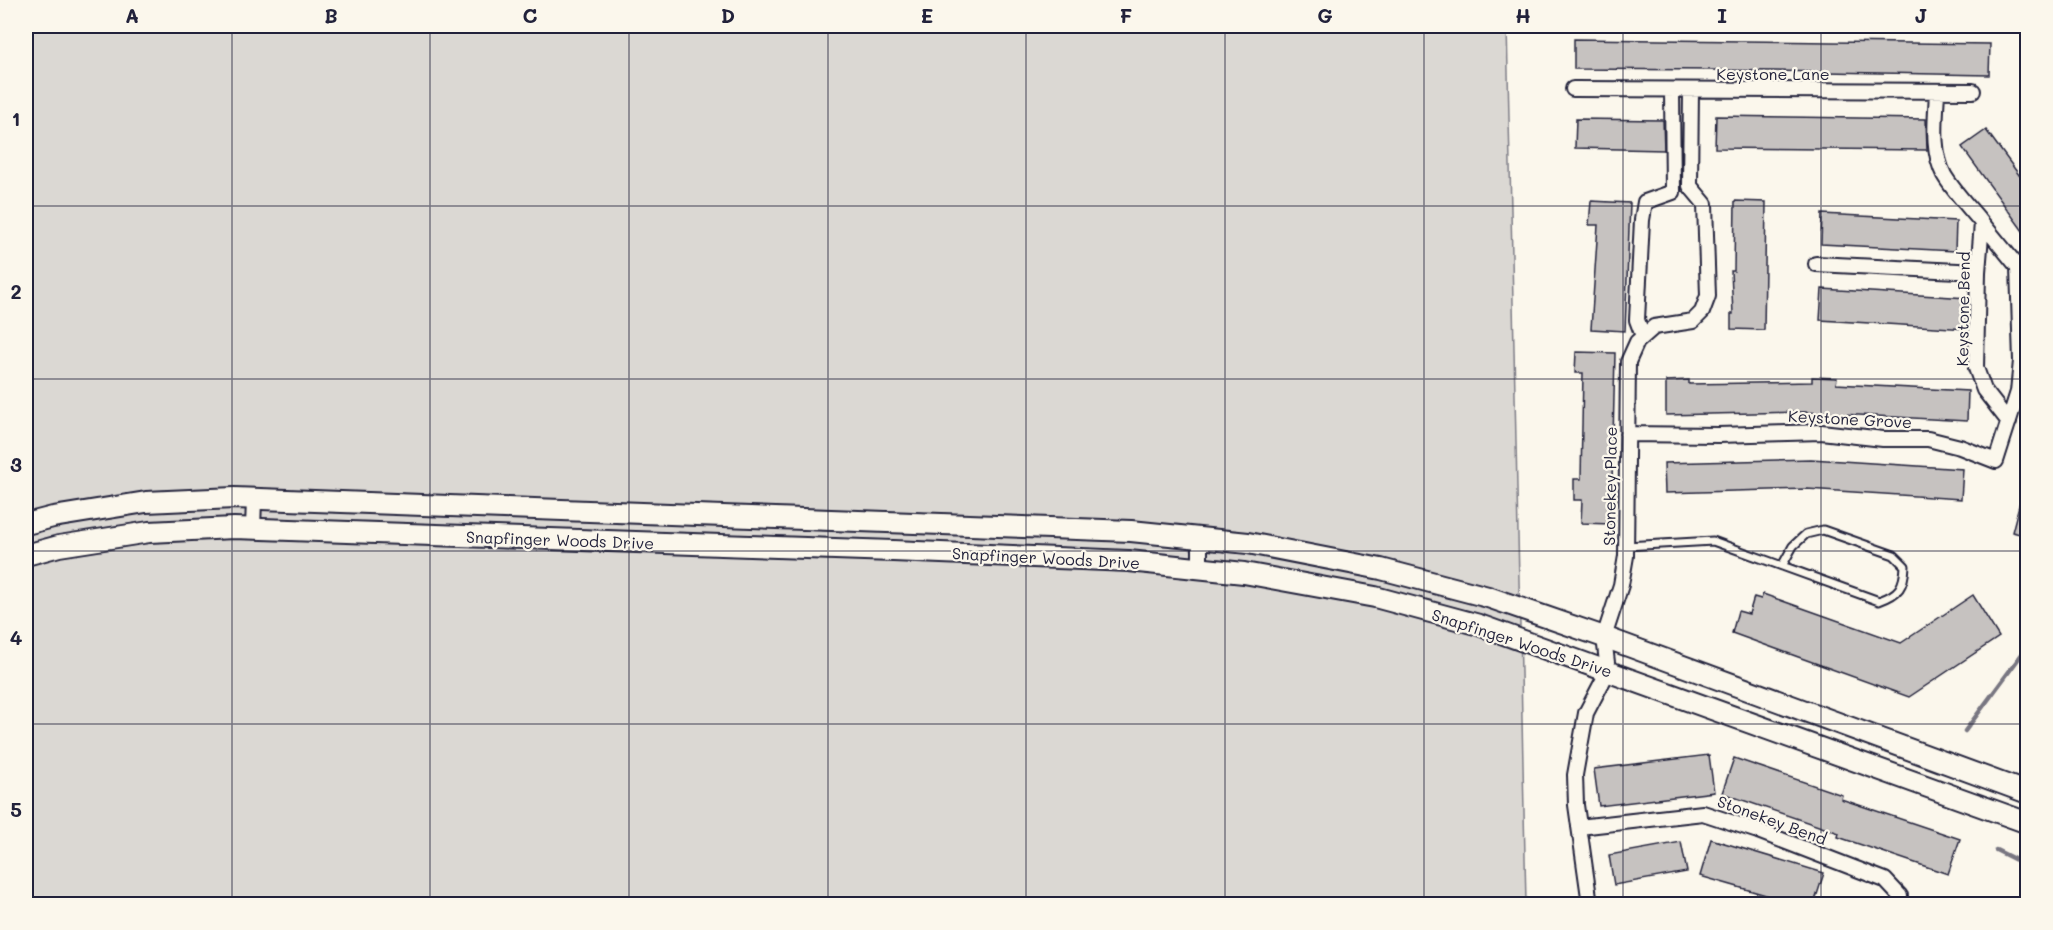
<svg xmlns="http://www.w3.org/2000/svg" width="2053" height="930" viewBox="0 0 2053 930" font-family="Mali,sans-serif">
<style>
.green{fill:#dbd8d3;stroke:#7e7d87;stroke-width:1.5}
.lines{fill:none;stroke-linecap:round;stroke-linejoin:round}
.stream{stroke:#787681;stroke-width:4.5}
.building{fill:#c6c2c0;stroke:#22223b;stroke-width:1.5}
.service-casing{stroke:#22223b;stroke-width:11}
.minor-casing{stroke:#22223b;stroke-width:18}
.secondary-casing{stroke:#22223b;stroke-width:24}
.service{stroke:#fbf7ec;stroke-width:7}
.minor{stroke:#fbf7ec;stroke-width:14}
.secondary{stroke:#fbf7ec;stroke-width:20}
.grid{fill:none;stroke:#22223b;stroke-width:1.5;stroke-opacity:0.55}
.labels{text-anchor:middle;stroke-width:4.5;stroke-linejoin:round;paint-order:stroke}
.street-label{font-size:16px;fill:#22223b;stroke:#fbf7ec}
.neatline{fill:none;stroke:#22223b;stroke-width:2}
.grid-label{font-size:20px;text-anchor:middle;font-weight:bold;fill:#22223b}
</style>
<rect width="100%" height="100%" fill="#fbf7ec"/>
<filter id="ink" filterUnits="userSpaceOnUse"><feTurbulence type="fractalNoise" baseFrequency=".0167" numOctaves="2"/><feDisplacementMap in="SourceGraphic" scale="12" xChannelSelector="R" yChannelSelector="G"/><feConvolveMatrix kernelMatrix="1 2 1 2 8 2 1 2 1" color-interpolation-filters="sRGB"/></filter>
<g filter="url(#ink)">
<path class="green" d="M26 26H1507L1526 904H26Z"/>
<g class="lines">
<path class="stream" d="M1965 731 2022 654 2028 651
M1996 850 2028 866"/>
</g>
<path class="building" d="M1574 39 1990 44 1989 75 1714 70 1574 69Z
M1716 116 1926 119 1927 150 1715 148Z
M1576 119 1663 120 1664 150 1575 148Z
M1986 130 2028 187V238L1962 147Z
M1591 201 1630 203 1625 331 1591 329 1598 225H1589Z
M1735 201 1766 202 1764 330 1731 329V314H1733L1731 271H1734Z
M1822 214 1956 221 1955 251 1821 244Z
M1822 289 1968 298V329L1820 320Z
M1576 352 1615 353 1611 524 1581 523 1582 500H1574V479H1581L1583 373H1575Z
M1812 377 1837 378 1836 384 1968 391 1967 421 1804 412 1666 415V381L1689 380V384L1812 382Z
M1811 459 1963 469 1961 499 1807 489 1665 493 1664 463Z
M2023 490H2028V536L2012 532Z
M1763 594 1901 643 1973 595 1999 637 1909 697 1732 633 1738 611 1749 614 1754 597 1761 599Z
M1709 755 1714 792 1599 806 1594 769Z
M1734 758 1842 795 1841 799 1960 839 1948 874 1838 837 1839 833 1722 793Z
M1711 839 1824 873 1814 904H1797L1700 876Z
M1681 842 1687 872 1614 885 1609 855Z"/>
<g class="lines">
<g class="service-casing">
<path id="service" d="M1626 546 1713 541 1879 601C1899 594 1904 587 1905 566L1894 555 1823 530 1806 534 1793 546 1782 566"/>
</g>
<g class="minor-casing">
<path id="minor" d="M1573 89 1973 91
M1937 91C1936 118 1931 150 1944 175 1954 192 1970 208 1982 223L1978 272 1976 368 1984 390 2009 422
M1816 264 1978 272
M1643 336 1637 320 1642 220 1645 202 1673 192 1672 90
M1627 434 1718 435 1821 432 1883 439H1928L1960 447 1996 461 2018 392 2021 361 2018 267 1982 223
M253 529 254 499
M1200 538V568
M1579 827 1703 813 1758 831 1885 880 1900 896V904
M1590 904 1576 805 1575 775 1586 713 1608 671 1604 637 1621 585 1626 556 1628 362 1637 342 1654 327 1693 321 1702 312 1708 296 1705 204 1690 186 1691 90"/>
</g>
<g class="secondary-casing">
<path id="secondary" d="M26 524 53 517 146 502 234 498 1131 531 1248 543 1381 569 1488 597 1604 637 2028 793
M26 555 59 546 149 532 234 528 893 551 1129 561 1244 573 1375 597 1479 625 2028 823"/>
</g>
<use href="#service" class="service"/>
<use href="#minor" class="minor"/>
<use href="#secondary" class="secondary"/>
</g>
</g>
<path class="grid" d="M232 26V904M430 26V904M629 26V904M828 26V904M1026 26V904M1225 26V904M1424 26V904M1623 26V904M1821 26V904M26 206H2028M26 379H2028M26 551H2028M26 724H2028"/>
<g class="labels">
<g class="street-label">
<text x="1773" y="80">Keystone Lane</text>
<text transform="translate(1963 309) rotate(-89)" y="6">Keystone Bend</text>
<text transform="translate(1850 419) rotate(3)" y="6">Keystone Grove</text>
<text transform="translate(1610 486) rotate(-89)" y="6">Stonekey Place</text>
<text transform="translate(560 540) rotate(2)" y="6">Snapfinger Woods Drive</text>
<text transform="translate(1046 558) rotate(3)" y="6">Snapfinger Woods Drive</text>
<text transform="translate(1522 643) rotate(18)" y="6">Snapfinger Woods Drive</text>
<text transform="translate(1772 820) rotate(20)" y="6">Stonekey Bend</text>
</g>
</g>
<rect width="2053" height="930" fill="none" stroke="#fbf7ec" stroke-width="66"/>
<rect x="33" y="33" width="1987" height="864" class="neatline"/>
<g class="grid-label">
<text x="132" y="23">A</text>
<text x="331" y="23">B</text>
<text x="530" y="23">C</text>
<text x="728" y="23">D</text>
<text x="927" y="23">E</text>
<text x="1126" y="23">F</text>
<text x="1325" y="23">G</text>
<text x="1523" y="23">H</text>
<text x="1722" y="23">I</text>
<text x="1921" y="23">J</text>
<text x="16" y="126">1</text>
<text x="16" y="299">2</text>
<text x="16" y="472">3</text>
<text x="16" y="645">4</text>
<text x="16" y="817">5</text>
</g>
</svg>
